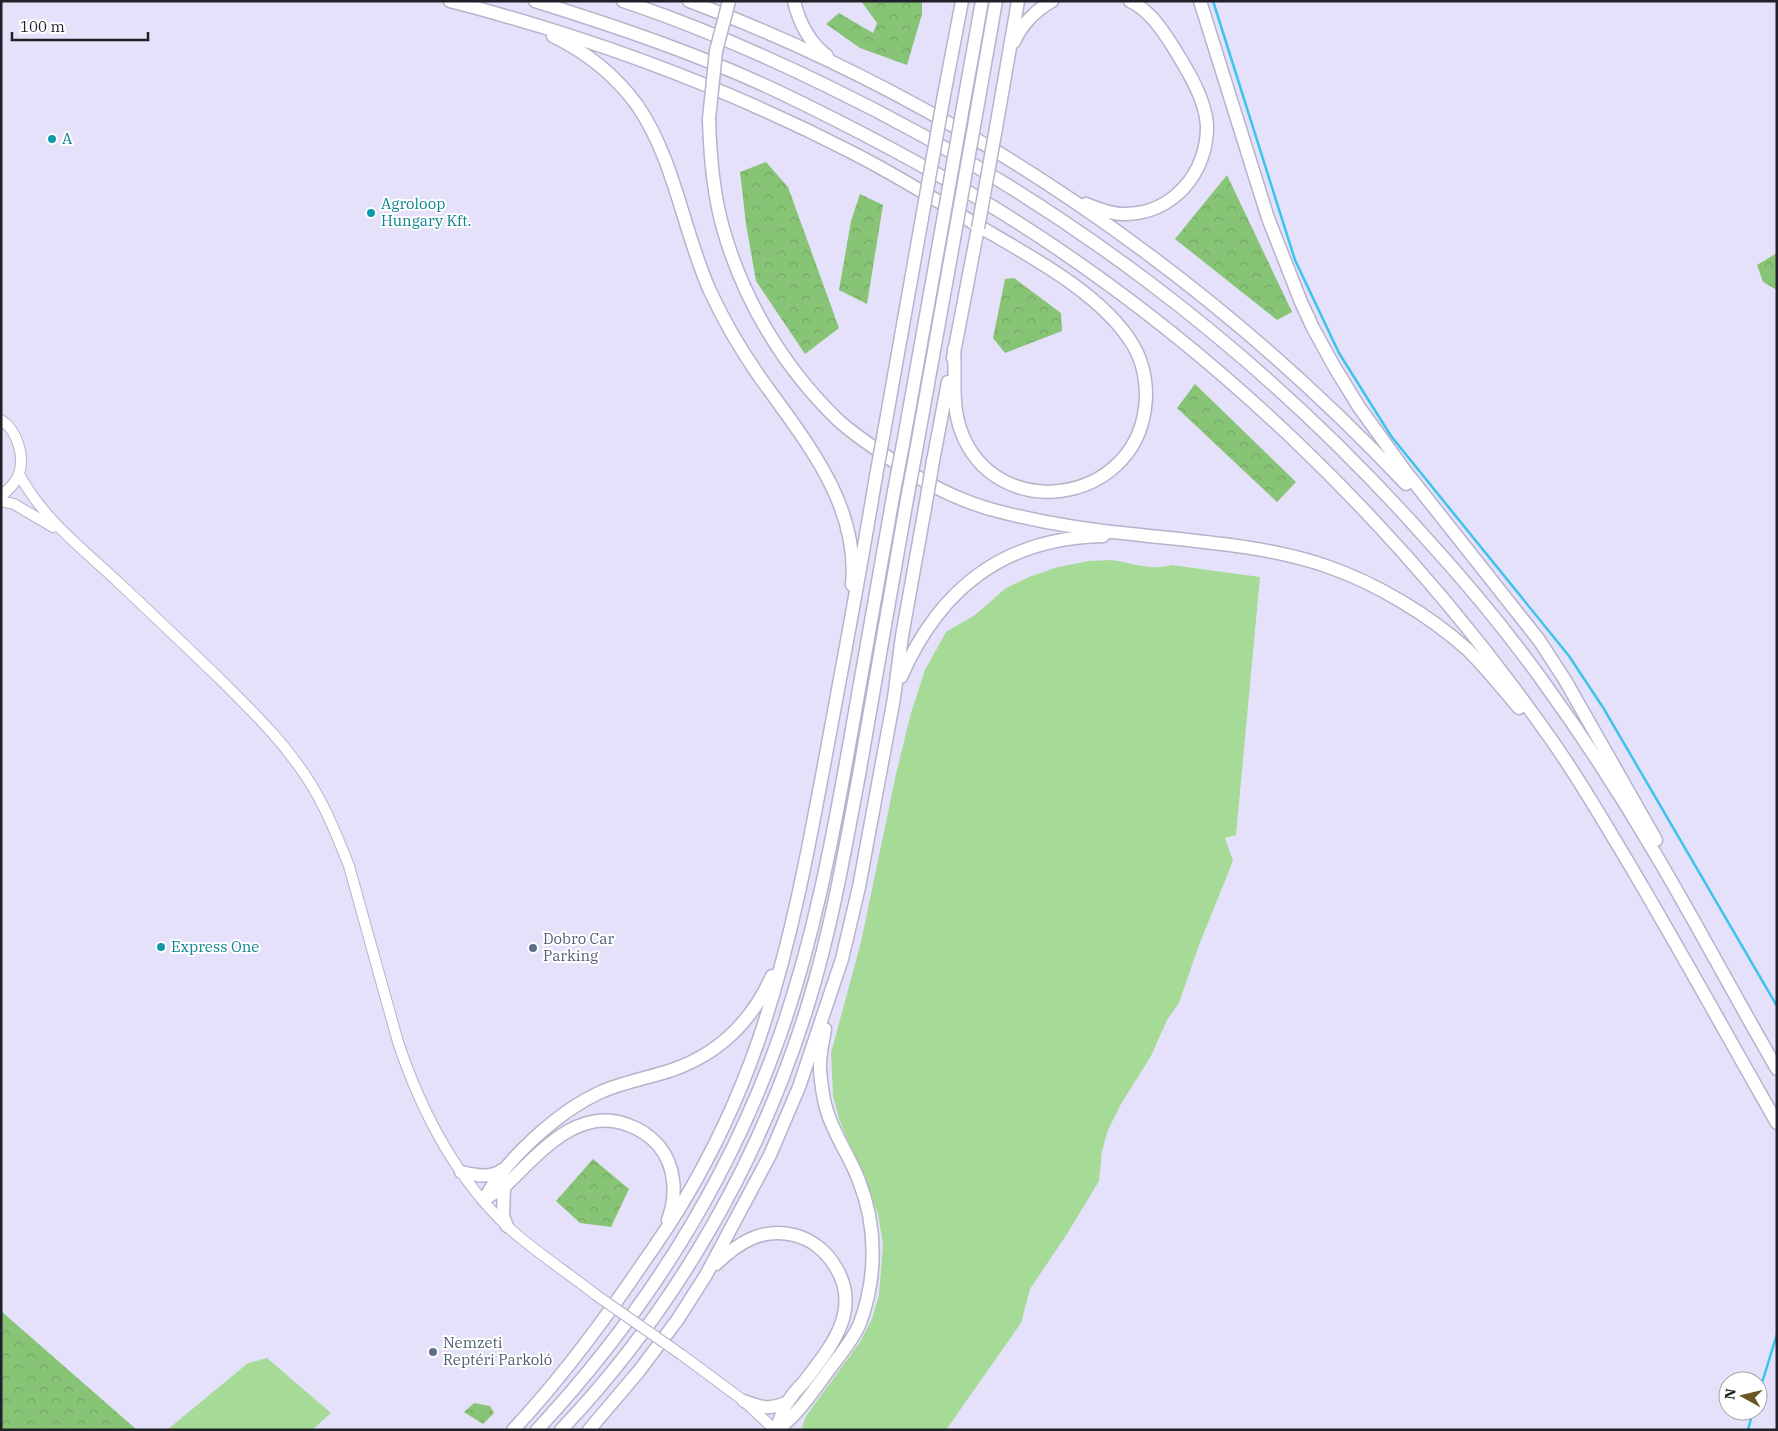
<svg xmlns="http://www.w3.org/2000/svg" width="1778" height="1431" viewBox="0 0 1778 1431" font-family="'IBM Plex Serif',serif">
<style>
.grass{fill:#a6db97}
.forest{fill:url(#forest-crowns)}
.lines{fill:none;stroke-linecap:round;stroke-linejoin:round}
.stream{stroke:#3cc4ec;stroke-width:2.5}
.secondary-casing{stroke:#b7b3ca;stroke-width:12}
.highway-casing{stroke:#b7b3ca;stroke-width:15}
.secondary{stroke:#fff;stroke-width:10}
.highway{stroke:#fff;stroke-width:12}
.secondary-bridge-casing{stroke:#b7b3ca;stroke-width:12;stroke-linecap:butt}
.highway-bridge-casing{stroke:#b7b3ca;stroke-width:15;stroke-linecap:butt}
.secondary-bridge{stroke:#fff;stroke-width:10}
.highway-bridge{stroke:#fff;stroke-width:12}
.culture-dot{fill:#0f9aa8;stroke:#fff;stroke-width:2}
.service-dot{fill:#5c6f8a;stroke:#fff;stroke-width:2}
.labels{text-anchor:middle;stroke-width:4;stroke-linejoin:round;paint-order:stroke}
.culture-label{font-size:15px;fill:#0d838f;stroke:#fff;text-anchor:start}
.service-label{font-size:15px;fill:#4e5e75;stroke:#fff;text-anchor:start}
</style>
<defs>
<pattern id="forest-crowns" width="20" height="18" patternUnits="userSpaceOnUse" patternTransform="scale(1.25)"><rect width="20" height="18" fill="#87c475"/><path d="M2 6a3 3 0 1 1 6 0M12 15a3 3 0 1 1 6 0" fill="none" stroke="#74a865"/></pattern>
</defs>
<rect width="100%" height="100%" fill="#e5e1fa"/>
<path class="grass" d="M1112 560C1132 563 1150 571 1171 565L1260 577 1236 835 1225 838 1233 861 1199 945 1179 1003 1167 1020 1151 1056 1121 1104 1108 1130 1102 1151 1099 1181 1067 1234 1030 1289 1021 1323 946 1430H801L806 1416 860 1342 872 1319 879 1295 883 1244 878 1214 839 1119 833 1096 831 1053 861 942 896 774 911 713 925 670 946 632 975 615 1006 588 1029 577 1058 567 1089 561Z
M267 1358 331 1413 312 1430H167L248 1363Z"/>
<path class="forest" d="M861 1H922V14L907 65 860 48 826 24 839 13 873 33 877 23Z
M766 162 788 187 839 328 805 354 756 281 746 224 740 172Z
M1227 175 1292 312 1277 320 1175 239Z
M860 194 883 205 867 304 839 290 851 221Z
M1777 253V290L1763 282 1757 265Z
M1014 278 1061 313 1062 331 1005 353 993 338 1005 279Z
M1195 384 1296 482 1277 502 1177 408Z
M593 1159 629 1189 611 1227 580 1223 556 1201Z
M1 1311 137 1430H1Z
M474 1403 490 1406 494 1413 483 1424 464 1412Z"/>
<g class="lines">
<path class="stream" d="M1213 1 1295 260 1339 353 1391 436 1569 656 1604 709 1777 1006
M1758 1396 1777 1334
M1748 1430 1753 1411"/>
<g class="secondary-casing">
<path id="secondary" d="M1 420C17 430 25 456 19 474 16 483 8 490 1 496
M19 474C43 519 82 548 118 582 153 615 188 648 222 681 253 712 283 741 307 778 325 805 337 836 349 866L398 1042C421 1111 454 1176 508 1227 535 1252 567 1272 596 1295
M1 501 14 504 53 527
M682 1355 744 1401 775 1430"/>
</g>
<g class="highway-casing">
<path id="highway" d="M450 1C590 37 725 87 853 153 894 174 935 199 975 224 1026 254 1102 293 1133 345 1144 363 1148 387 1145 408 1133 505 995 524 961 431 951 404 956 377 954 349
M535 1C618 27 701 55 779 92 852 127 924 165 993 207 1213 342 1405 530 1553 742 1574 772 1594 805 1613 837 1670 931 1722 1027 1777 1123
M623 1C692 24 759 53 825 85 1053 195 1256 347 1424 536 1466 582 1506 630 1542 680 1582 735 1619 792 1653 850 1696 922 1735 997 1777 1069
M689 1C960 103 1208 274 1406 484
M794 1C799 22 809 42 827 56
M1200 1 1268 218 1301 302 1313 328 1335 368 1359 407 1406 472 1539 640 1565 680 1656 840
M553 36C586 52 615 75 637 105 675 160 683 231 710 291 723 319 739 347 757 373 801 436 860 502 852 585
M1014 42C1021 25 1036 10 1052 1
M944 95 962 1
M963 107 982 1
M976 115 996 1
M709 119C710 155 713 193 723 228 743 300 784 368 838 420 851 432 867 443 882 453 918 480 961 503 1005 513 1049 524 1096 531 1141 535 1203 542 1267 546 1326 566 1376 583 1429 615 1468 650 1486 668 1503 689 1519 708
M996 128 1018 1
M1086 204C1098 209 1111 214 1123 214 1172 215 1208 173 1207 125 1205 97 1186 68 1172 45 1161 28 1149 10 1130 1
M953 358 978 228
M884 432 922 218
M903 444 941 232
M916 451 954 239
M933 461 948 382
M901 677C940 588 1004 538 1103 536
M461 1172C475 1175 490 1179 502 1170
M504 1187 503 1216 507 1226
M486 1198C492 1194 499 1191 505 1186 538 1155 577 1105 628 1125 640 1129 651 1137 659 1146 676 1167 677 1196 668 1220
M484 1200C506 1158 560 1110 603 1091 625 1082 647 1078 669 1071 718 1055 751 1023 772 976
M716 1264C738 1243 762 1227 794 1235 811 1239 826 1251 835 1266 863 1310 830 1348 804 1382 798 1388 792 1395 787 1403 783 1410 780 1419 777 1427
M744 1401C762 1408 770 1410 788 1402
M513 1430C556 1384 594 1334 630 1282 647 1257 666 1231 682 1204 712 1154 740 1094 759 1039 791 945 809 846 827 749 844 658 861 567 876 476
M537 1430C642 1317 722 1193 775 1049 813 946 833 837 852 729 866 650 880 571 894 491
M561 1430C676 1309 762 1158 810 998 832 925 845 850 859 775 875 683 891 591 907 499
M589 1430 639 1371 678 1319 706 1275 770 1155 799 1087 842 959 859 887 894 698 902 636 925 508
M776 1430C797 1417 816 1387 831 1367 841 1354 854 1338 860 1323 877 1277 877 1226 859 1181 850 1156 833 1134 826 1108 823 1097 821 1082 820 1070 819 1057 823 1042 825 1029"/>
</g>
<use href="#secondary" class="secondary"/>
<use href="#highway" class="highway"/>
<g class="secondary-bridge-casing">
<path id="secondary-bridge" d="M596 1295 682 1355"/>
</g>
<g class="highway-bridge-casing">
<path id="highway-bridge" d="M709 119 716 51 729 1
M922 218 944 95
M978 228 996 128
M941 232 963 107
M954 239 976 115
M876 476 884 432
M894 491 903 444
M907 499 916 451
M925 508 933 461"/>
</g>
<use href="#secondary-bridge" class="secondary-bridge"/>
<use href="#highway-bridge" class="highway-bridge"/>
</g>
<g class="culture-dot">
<circle cx="52" cy="139" r="5"/>
<circle cx="371" cy="213" r="5"/>
<circle cx="161" cy="947" r="5"/>
</g>
<g class="service-dot">
<circle cx="533" cy="948" r="5"/>
<circle cx="433" cy="1352" r="5"/>
</g>
<g class="labels">
<g class="culture-label">
<text x="62" y="144">A</text>
<text x="381" y="209">Agroloop<tspan x="381" dy="17">Hungary Kft.</tspan></text>
<text x="171" y="952">Express One</text>
</g>
<g class="service-label">
<text x="543" y="944">Dobro Car<tspan x="543" dy="17">Parking</tspan></text>
<text x="443" y="1348">Nemzeti<tspan x="443" dy="17">Reptéri Parkoló</tspan></text>
</g>
</g>
<rect width="1778" height="1431" fill="none" stroke="#212028" stroke-width="5"/>
<g transform="translate(1743 1396) rotate(278)"><circle r="24" fill="#ffffff" stroke="#a6a6a9"/>
<path d="M0-4L9 19L0 12L-9 19Z" fill="#6b5726"/>
<text y="-8" font-size="14" font-weight="bold" text-anchor="middle" fill="#212028">N</text>
</g>
<path d="M12 32v8h136v-8" fill="none" stroke="#212028" stroke-width="2.5"/>
<text x="20" y="32" font-size="15" fill="#212028" stroke="#ffffff" stroke-width="4" paint-order="stroke">100 m</text>
</svg>
